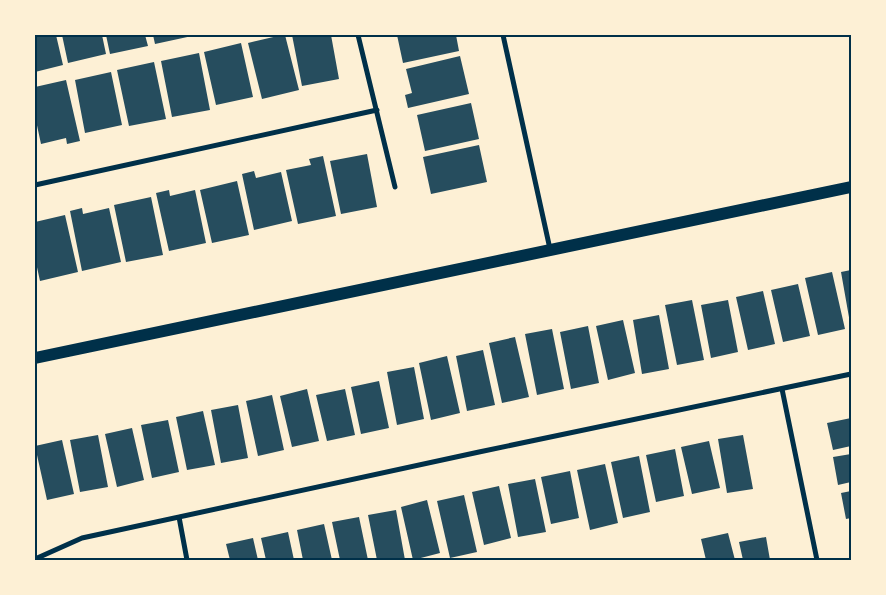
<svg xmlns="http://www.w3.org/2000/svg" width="886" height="595" viewBox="0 0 886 595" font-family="Helvetica,sans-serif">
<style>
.building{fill:#264d5e}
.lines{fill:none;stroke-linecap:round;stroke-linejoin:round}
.minor{stroke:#003049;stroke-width:5}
.primary{stroke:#003049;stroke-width:12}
.neatline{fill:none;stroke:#003049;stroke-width:2}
</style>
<rect width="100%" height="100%" fill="#fdf0d5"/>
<path class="building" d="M35 35H56L63 65 35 72Z
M62 35H102L106 54 68 63Z
M106 35H145L148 46 110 54Z
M153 35H192V36L155 44Z
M282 35H285L299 90 262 99 248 43Z
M292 35H331L339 79 302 86Z
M397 35H456L459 51 403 63Z
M241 43 253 97 216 105 204 52Z
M199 53 210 110 172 117 161 61Z
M460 56 469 94 408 108 405 95 412 93 406 69Z
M154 62 166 119 129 126 117 70Z
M111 72 122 125 85 133 75 80Z
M66 80 80 141 67 144 66 138 41 144 35 116V87Z
M471 103 479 139 425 151 417 115Z
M479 145 487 182 431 194 423 157Z
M367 154 377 207 341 214 330 161Z
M323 156 336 216 298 224 286 170 311 165 309 159Z
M254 171 256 178 281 172 292 221 254 230 242 174Z
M237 181 249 235 212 243 200 190Z
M169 190 170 196 195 190 206 243 169 251 156 193Z
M151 197 163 255 126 262 114 205Z
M82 208 83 214 109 208 121 262 82 271 70 211Z
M65 215 78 272 40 281 35 258V222Z
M851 270V323H850L841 272Z
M832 272 845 329 818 335 805 278Z
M798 284 810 336 783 342 771 290Z
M763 291 775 344 748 350 736 297Z
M692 300 704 360 677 365 665 305Z
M728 300 738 352 711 358 701 305Z
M659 315 669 369 642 374 633 320Z
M623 320 635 373 608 380 596 326Z
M588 326 599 383 571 389 560 332Z
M552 329 564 389 537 395 525 334Z
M515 337 529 397 502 403 489 343Z
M483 350 495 405 467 411 456 356Z
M447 356 460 413 431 420 419 363Z
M414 367 424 419 397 425 387 372Z
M379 381 389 428 361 434 351 387Z
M307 389 319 441 292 447 280 396Z
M345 389 355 435 327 441 316 395Z
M272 395 284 450 258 456 246 401Z
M238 405 248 458 221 463 211 410Z
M203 411 215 465 187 470 176 417Z
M851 418V446L833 450 827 423Z
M168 420 179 472 152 478 141 425Z
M132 428 144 480 117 487 105 434Z
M98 435 108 487 80 492 70 440Z
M743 435 753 489 727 493 718 439Z
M62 440 74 494 47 500 35 446Z
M709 441 720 488 692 494 681 447Z
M675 449 684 496 656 502 646 455Z
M851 454V482L838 485 833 457Z
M639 456 650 512 623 518 611 462Z
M605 464 618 523 590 530 577 470Z
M570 471 579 518 551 524 541 477Z
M535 479 546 532 518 537 508 484Z
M499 486 511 538 484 545 472 492Z
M851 491V518L846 519 841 493Z
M464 495 477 552 450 558 437 501Z
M427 500 440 553 413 560 401 507Z
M396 510 405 560H377L368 515Z
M359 517 368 560H340L332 522Z
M324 524 332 560H303L297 530Z
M288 532 294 560H266L261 538Z
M728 533 735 560H706L701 539Z
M766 537 770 560H743L739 542Z
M253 538 258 560H230L226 544Z"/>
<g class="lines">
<path class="minor" d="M358 35 395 187
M503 35 550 249
M35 185 377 110
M782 389 817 560
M179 517 187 560
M35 559 82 538 479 452 851 374"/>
<path class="primary" d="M35 358 851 187"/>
</g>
<rect width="886" height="595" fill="none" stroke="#fdf0d5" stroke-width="72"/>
<rect x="36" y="36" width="814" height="523" class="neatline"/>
</svg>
